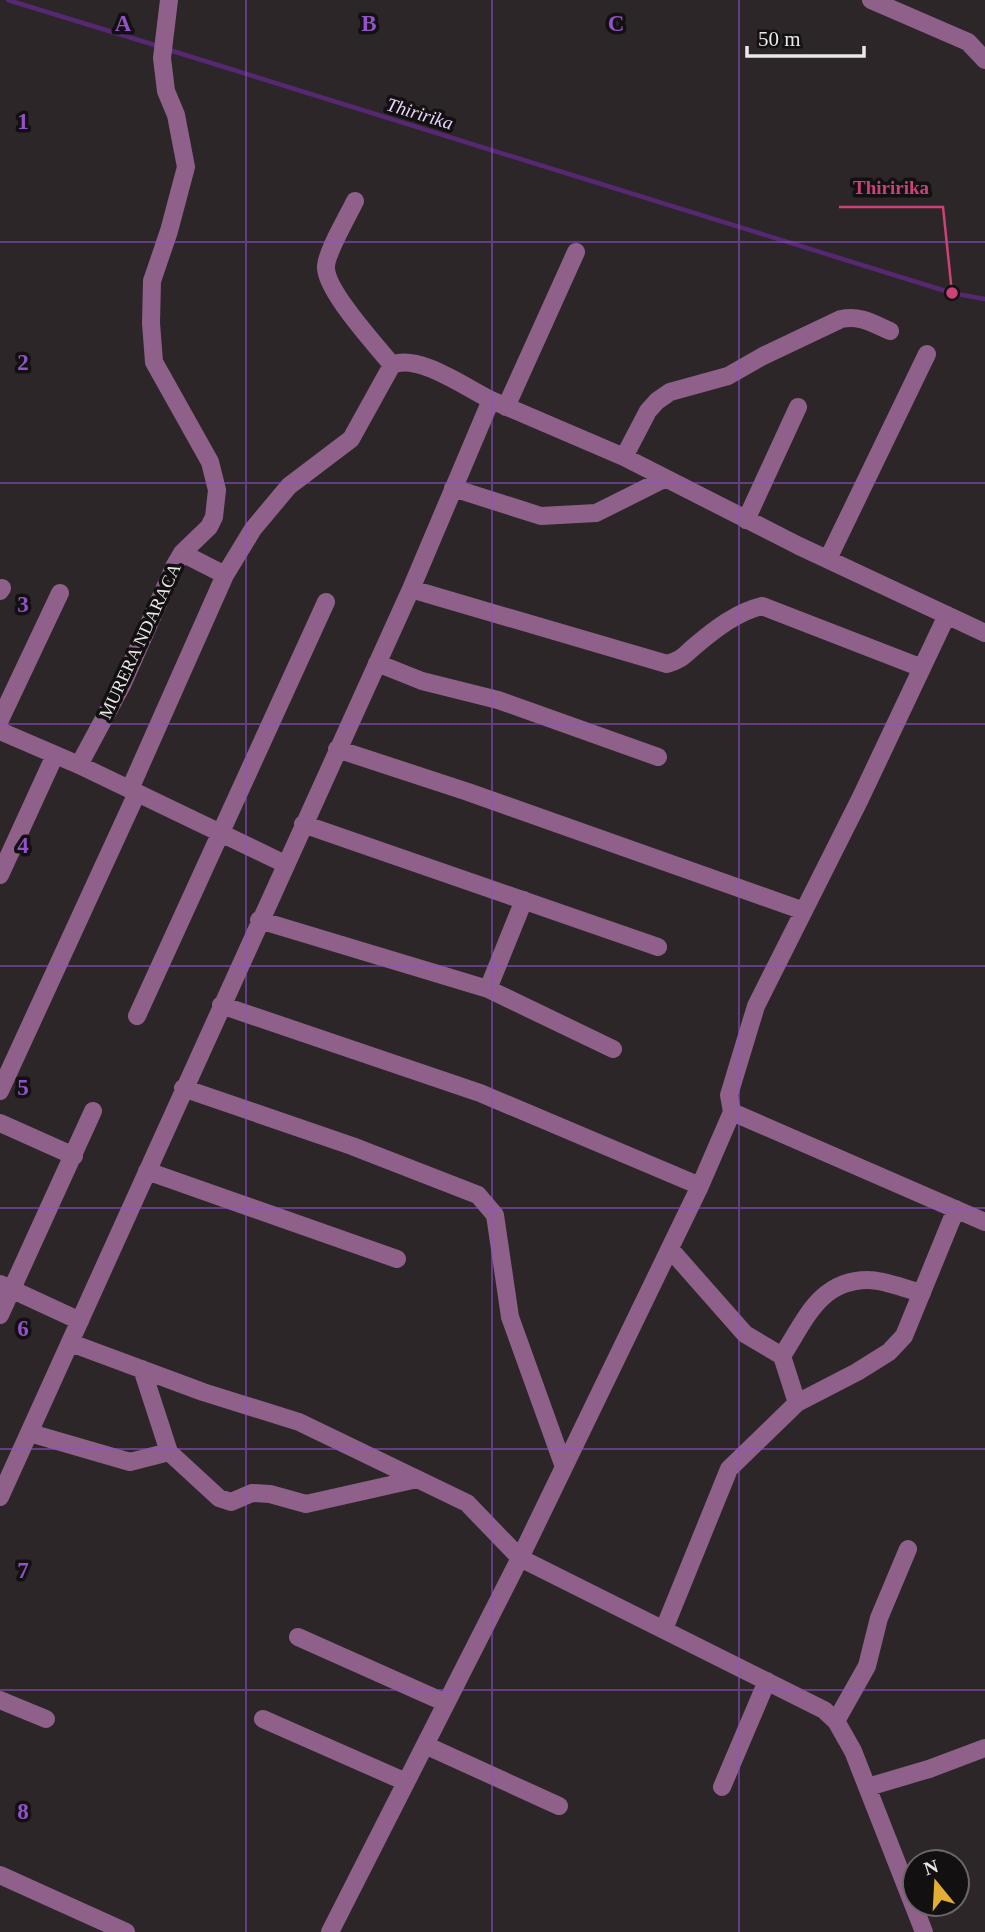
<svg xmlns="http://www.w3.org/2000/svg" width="985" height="1932" viewBox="0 0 985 1932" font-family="'Times New Roman',serif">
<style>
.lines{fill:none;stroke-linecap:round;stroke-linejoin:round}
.stream{stroke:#572872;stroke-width:4.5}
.minor{stroke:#8f618a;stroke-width:18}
.grid{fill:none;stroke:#9252c8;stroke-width:2;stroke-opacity:0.55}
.labels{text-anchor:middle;stroke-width:7;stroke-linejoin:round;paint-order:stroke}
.street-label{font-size:18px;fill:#ece8ea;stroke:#131011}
.water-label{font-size:19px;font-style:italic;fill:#ebd2fc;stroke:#131011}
.grid-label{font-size:23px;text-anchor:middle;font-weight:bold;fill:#9252c8;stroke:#131011;stroke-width:7;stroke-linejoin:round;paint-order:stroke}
.leader{fill:none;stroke:#ca4278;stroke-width:2.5}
.callout-dot{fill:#ca4278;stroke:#131011;stroke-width:2.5}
.callout-label{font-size:19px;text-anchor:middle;font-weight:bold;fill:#ca4278;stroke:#131011;stroke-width:7;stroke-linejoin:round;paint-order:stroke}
</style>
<rect width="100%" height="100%" fill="#2c2629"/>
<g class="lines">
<path class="stream" d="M8 0 158 46
M166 49 952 293 985 299"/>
<path class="minor" d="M871 0 968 42 985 60
M355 201C348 216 327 251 326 266 324 289 376 345 392 365
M506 407 576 252
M624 457 648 411 657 401 670 392 728 376 763 356 841 319C860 315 872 323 890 331
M453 488 541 516 596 513 664 479
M746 520 798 407
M828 559 927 354
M225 575 253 529 289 486 351 439 392 365C418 353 466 388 491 400
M411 589 667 664C683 659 683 656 695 646 715 629 737 612 762 606L922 668
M0 591 2 588
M377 663 422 681 498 700 658 757
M0 720 60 593
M0 731 79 765 122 685 175 565 182 553 209 527 214 517 217 490 210 462 154 362 151 323 152 281 169 231 186 167 176 115 166 91 162 58 169 0
M337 749 468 792 804 911
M79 765 285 864
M130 789 225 575 182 553
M303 824 658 947
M0 875 55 755
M259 920 488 989 613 1049
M488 989 524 900
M221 1005 480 1093 700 1186
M137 1016 326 602
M183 1088 352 1146 478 1195 495 1215 510 1317 564 1467
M0 1091 137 793
M732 1112 729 1095 756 1006 860 799 947 615
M0 1123 74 1156
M147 1171 397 1259
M670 1249 745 1334 782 1356 797 1403
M0 1284 80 1321
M0 1315 93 1111
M71 1343 203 1392 299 1422 467 1503 520 1558 824 1710 836 1721 853 1751 924 1932
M782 1356C805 1321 819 1280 868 1280 885 1280 905 1289 922 1293
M30 1433 130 1462 169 1452 142 1369
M169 1452 219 1498 231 1502 252 1493 270 1494 306 1504 417 1479
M0 1497 411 589 491 400 624 457 799 546 985 633
M664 1629 729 1469 797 1403 857 1372 889 1352 904 1336 956 1209
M298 1637 446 1703
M0 1700 46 1719
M263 1719 406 1782
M836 1721 867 1666 879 1618 908 1549
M425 1745 559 1806
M722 1787 767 1681
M868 1787 929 1769 985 1748
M0 1875 126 1932
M330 1932 520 1558 700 1186 732 1112 985 1222"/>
</g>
<path class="grid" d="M246 0V1932M492 0V1932M739 0V1932M0 242H985M0 483H985M0 724H985M0 966H985M0 1208H985M0 1449H985M0 1690H985"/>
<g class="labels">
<g class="street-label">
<text transform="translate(140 641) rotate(-65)" y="6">MURERA NDARACA</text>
</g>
<g class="water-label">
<text transform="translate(420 113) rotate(17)" y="7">Thiririka</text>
</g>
</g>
<g class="grid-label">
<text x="123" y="31">A</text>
<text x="369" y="31">B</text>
<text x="616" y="31">C</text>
<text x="23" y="129">1</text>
<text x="23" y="370">2</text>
<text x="23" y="612">3</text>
<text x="23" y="853">4</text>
<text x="23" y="1095">5</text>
<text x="23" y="1336">6</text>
<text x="23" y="1578">7</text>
<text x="23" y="1819">8</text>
</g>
<path class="leader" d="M952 293L943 207H839"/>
<circle class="callout-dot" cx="952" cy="293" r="7"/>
<g class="callout-label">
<text x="891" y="194">Thiririka</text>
</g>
<g transform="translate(936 1883) rotate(342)"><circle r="33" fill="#131011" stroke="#6a6668" stroke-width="2"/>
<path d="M0-5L12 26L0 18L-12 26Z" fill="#e4ae35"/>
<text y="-10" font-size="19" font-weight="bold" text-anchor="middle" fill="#ece8ea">N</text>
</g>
<path d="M747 46v10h117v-10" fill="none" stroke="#ece8ea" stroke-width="3.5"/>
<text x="758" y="46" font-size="21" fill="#ece8ea" stroke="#131011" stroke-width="5" paint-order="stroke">50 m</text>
</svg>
